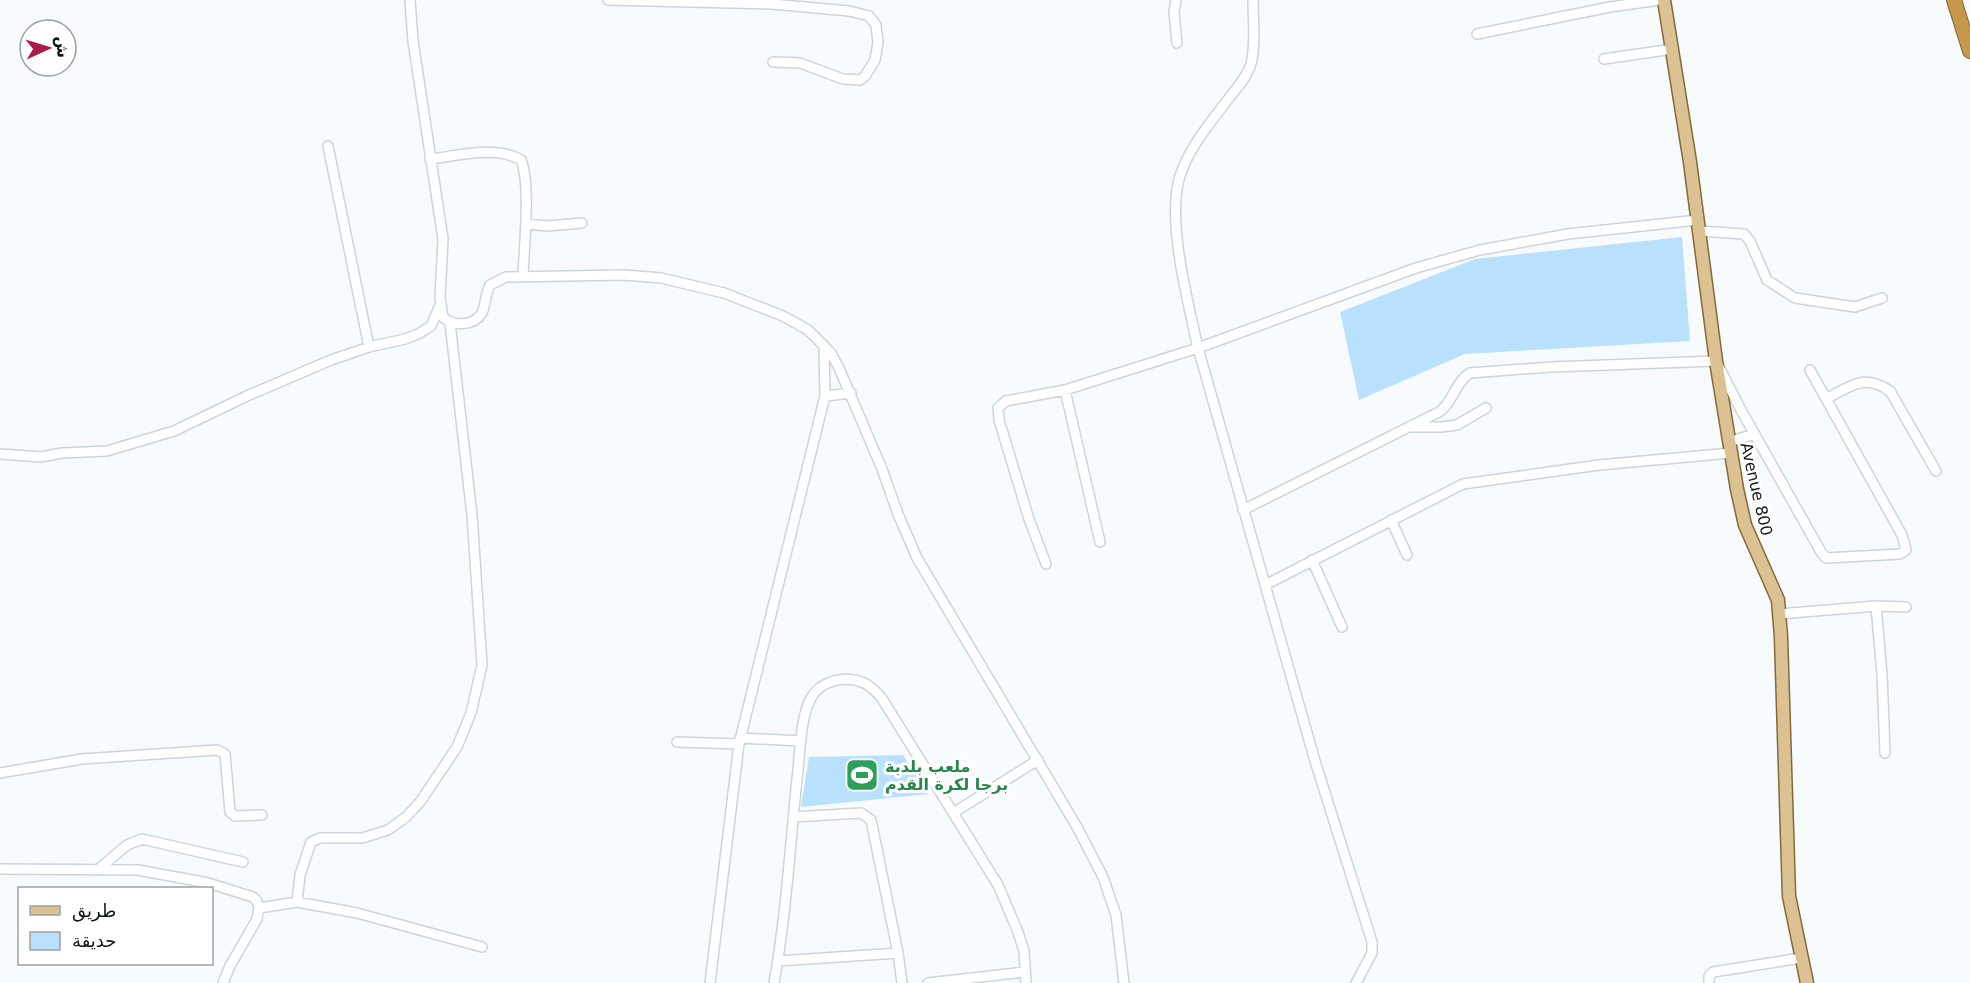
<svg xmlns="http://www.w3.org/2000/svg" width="1970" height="983" viewBox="0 0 1970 983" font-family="'DejaVu Sans',Vazirmatn,sans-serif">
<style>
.green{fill:#b9e1fe}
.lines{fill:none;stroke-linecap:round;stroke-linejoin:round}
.minor-casing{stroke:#cbd5dc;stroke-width:12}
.major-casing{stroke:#866938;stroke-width:15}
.highway-casing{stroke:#866938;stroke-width:16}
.minor{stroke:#fff;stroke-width:9}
.major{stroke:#dcc193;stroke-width:12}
.highway{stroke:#c5984b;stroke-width:14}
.labels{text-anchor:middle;stroke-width:6;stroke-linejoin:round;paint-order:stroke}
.street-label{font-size:16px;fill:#101315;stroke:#fff}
.leisure-label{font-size:16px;font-weight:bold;fill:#27864d;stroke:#fff;text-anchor:start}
</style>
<rect width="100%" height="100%" fill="#f7fbfe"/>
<path class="green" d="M1682 237 1690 341 1465 354 1359 400 1340 312 1475 259Z
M903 755 929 794 801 807 809 757Z"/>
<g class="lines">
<g class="minor-casing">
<path id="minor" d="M410 0 413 41 443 239 440 298 443 317C453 327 474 326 482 313 486 304 485 294 490 285L506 277 624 275 661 278 724 293 783 316 808 330 831 353 839 368 882 469 898 514 917 558 1077 827 1103 877 1116 915 1124 983
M608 0 772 4 849 11 869 16 876 25 878 43 875 60 865 76 860 80 843 79 800 63 773 62
M1176 0 1174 12 1177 43
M1253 0C1253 21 1256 44 1251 64 1247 77 1237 88 1229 98 1211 122 1189 147 1180 176 1166 219 1188 302 1198 348L1315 761 1372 942V953L1356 983
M1477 34 1610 7 1659 0
M1604 59 1673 49
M328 146 369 347
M430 159C458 156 495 145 521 160 531 185 524 247 523 276
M526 224 547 226 582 223
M1699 231 1744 234 1750 241 1767 280 1795 298 1855 307 1882 298
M1065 390 1100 542
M825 396 851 393
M1826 399C1851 386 1864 373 1890 391L1936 471
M1412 427H1441L1457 425 1486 408
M1729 442 1754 434
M0 454 41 457 62 453 107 451 174 431 247 396 331 360 369 347 405 339 418 334 431 326 440 305
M1243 510 1439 412C1453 403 1455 382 1470 373L1551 367 1716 361 1741 410 1821 552 1826 558 1900 554 1906 550 1902 535 1810 370
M1391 520 1407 555
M1312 560 1342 627
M1046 564 1029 519 999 420 998 408 1006 401 1065 390 1198 348 1416 268 1480 250 1568 234 1698 220
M1265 585 1463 484 1599 465 1731 453
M1876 606 1882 674 1885 753
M1779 614 1876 606 1906 607
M740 738 801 741
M677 742 739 744
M0 773 82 759 217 750 225 754 230 812 235 816 262 815
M953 813 1038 760
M793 817 861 813 871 820 898 953 902 983
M100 868 127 845 142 839 243 862
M0 869 138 870 208 883 253 897 257 901 259 908
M297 902 300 875 311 842 320 838H362L388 830 406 817 420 802 457 747 471 713 482 665 472 515 450 323
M778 961 898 953
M223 983 230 966 257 919 259 908 297 902 357 913 482 947
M710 983 739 744 825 396 824 347
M774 983C786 916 790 847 797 779 800 755 800 718 811 698 821 680 846 675 864 683 871 686 876 692 881 697L998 885 1018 932 1024 951 1026 983
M928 983 1025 972
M1709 983V976L1713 972 1801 958"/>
</g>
<g class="major-casing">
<path id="major" d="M1664 0 1690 162 1716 361 1737 489 1745 525 1778 600 1781 637 1789 896 1807 983"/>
</g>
<g class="highway-casing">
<path id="highway" d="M1954 0 1970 51"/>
</g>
<use href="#minor" class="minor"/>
<use href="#major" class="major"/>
<use href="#highway" class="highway"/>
</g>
<defs>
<g id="stadium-square" transform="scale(1.725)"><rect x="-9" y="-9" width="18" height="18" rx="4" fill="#2e9e5b" stroke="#fff"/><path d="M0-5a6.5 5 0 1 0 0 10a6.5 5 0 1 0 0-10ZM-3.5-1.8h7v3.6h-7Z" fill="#fff"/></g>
</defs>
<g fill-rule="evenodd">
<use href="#stadium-square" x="862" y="775"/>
</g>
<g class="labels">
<g class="street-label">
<text transform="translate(1757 489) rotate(77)" y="6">Avenue 800</text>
</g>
<g class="leisure-label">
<text x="885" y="772">ملعب بلدبة<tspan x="885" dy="18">برجا لكرة القدم</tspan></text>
</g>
</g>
<rect x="18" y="887" width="195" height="78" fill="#ffffff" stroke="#9fa1a1" stroke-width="1.5"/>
<rect x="30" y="906" width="30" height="9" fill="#dcc193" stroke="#9fa1a1" stroke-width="1.5"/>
<text x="72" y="917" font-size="18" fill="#101315">طريق</text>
<rect x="30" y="932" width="30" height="18" fill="#b9e1fe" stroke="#9fa1a1" stroke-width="1.5"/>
<text x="72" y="947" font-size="18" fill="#101315">حديقة</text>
<g transform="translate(48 48) rotate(86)"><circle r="28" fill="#ffffff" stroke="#9fa1a1" stroke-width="1.5"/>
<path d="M0-4.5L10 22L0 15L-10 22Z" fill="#ac194a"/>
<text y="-9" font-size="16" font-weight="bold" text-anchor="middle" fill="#101315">ش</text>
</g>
</svg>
